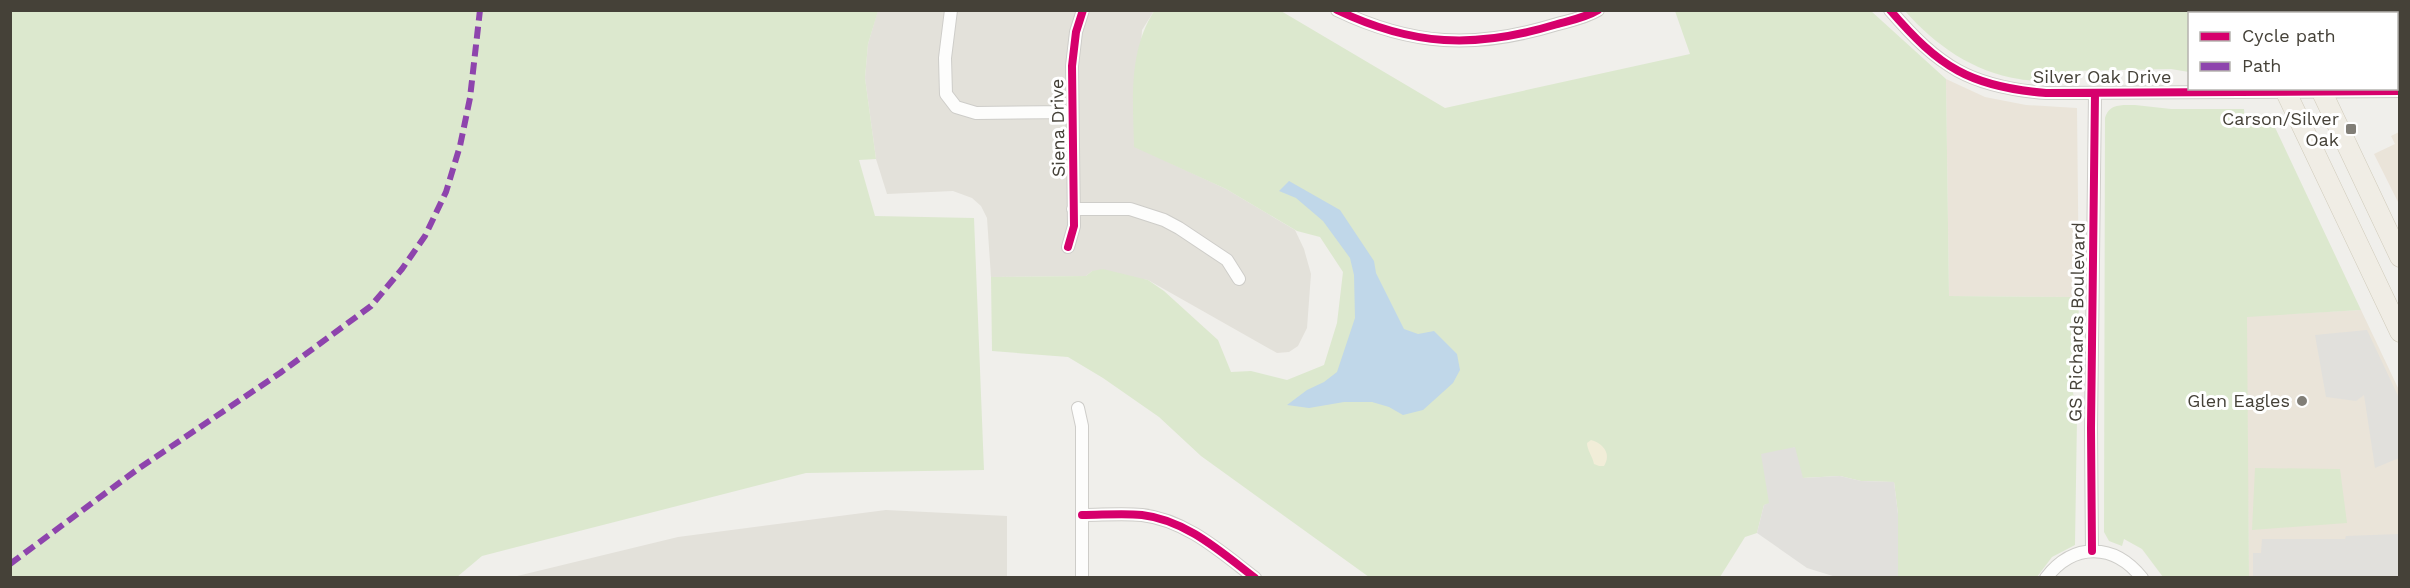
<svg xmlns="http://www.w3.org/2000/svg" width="2410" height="588" viewBox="0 0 2410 588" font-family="'Work Sans',sans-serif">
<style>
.residential{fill:#e3e1da}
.commercial{fill:#eae4d9}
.green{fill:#dce8ce}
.sand{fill:#f1edd8}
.parking{fill:#e1e0dc}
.water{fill:#c0d7e9}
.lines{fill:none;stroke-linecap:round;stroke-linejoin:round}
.minor-casing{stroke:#cecdc9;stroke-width:14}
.primary-casing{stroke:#d0cbbb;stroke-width:21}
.minor{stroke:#fdfdfc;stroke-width:12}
.primary{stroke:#f0ede5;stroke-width:20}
.quiet{stroke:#8e44ad;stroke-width:6;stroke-dasharray:12 6;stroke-linecap:butt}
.cycleway-casing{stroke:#fff;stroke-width:11}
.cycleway{stroke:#d6006c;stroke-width:8}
.poi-dot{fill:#817e77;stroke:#fff;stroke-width:2}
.labels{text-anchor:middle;stroke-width:6;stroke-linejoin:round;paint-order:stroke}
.street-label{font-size:18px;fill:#454138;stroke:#fff}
.poi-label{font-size:18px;fill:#454138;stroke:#fff;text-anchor:end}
</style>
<rect width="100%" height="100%" fill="#f0efeb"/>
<path class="residential" d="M878 10 1154 11 1142 30 1134 146 1226 189 1295 230 1304 249 1311 274 1307 328 1298 346 1289 352 1277 353 1148 280 1092 271 1086 276 991 277 987 218 981 206 972 198 953 191 887 194 876 159 865 78 868 44Z
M886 510 1007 516V577H513L678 537Z"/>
<path class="commercial" d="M2311 11H2399V71H2397L2396 14H2312Z
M1946 79 1985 97 2026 105 2077 108 2079 297 1949 296Z
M2399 132V204L2374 154 2395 144 2391 136Z
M2361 310 2399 390V577H2249L2246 316Z"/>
<path class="green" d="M2226 10 2228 13 2190 14 2189 72 2171 69 2066 71V82C2051 80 2034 82 2019 79 1973 72 1935 45 1905 11Z
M10 11H878L868 44 865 78 876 159 859 160 875 216 974 218 984 470 806 473 482 556 457 577H11Z
M1154 11H1281L1445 108 1690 54 1675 11H1871L1946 79 1949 296 2079 297 2077 378 2073 392 2077 418 2075 545 2052 557 2037 577H1898V514L1894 482 1861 481 1840 476 1802 478 1794 447 1769 504 1764 505 1757 533 1745 537 1720 577H1369L1201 456 1159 417 1103 378 1068 357 992 351 991 277 1086 276 1092 271 1103 269 1148 280 1164 291 1218 340 1231 372 1251 371 1287 380 1324 365 1337 323 1343 272 1320 237 1297 231 1226 189 1134 147C1133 99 1128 53 1154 11Z
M2135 105 2171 109H2244L2245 122 2272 121 2361 310 2247 317 2249 577H2163L2142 549 2124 539 2122 546 2109 541 2104 532 2105 118C2109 103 2123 105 2135 105Z
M2255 468 2340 469 2347 523 2252 530Z"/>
<path class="sand" d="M1591 440C1603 443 1612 454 1604 466H1599L1594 464C1593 457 1587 450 1587 443Z"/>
<path class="parking" d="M2367 330 2399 398V458L2375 468 2364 395 2356 401 2326 397 2315 335Z
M1795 447 1803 478 1840 476 1861 481 1894 482 1898 514V577H1836L1807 568 1757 533 1764 505 1769 503 1761 454Z
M2399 534V577H2253V553H2261L2262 539H2345L2346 536Z"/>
<path class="water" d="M1289 181 1340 210 1374 261 1376 273 1404 329 1418 334 1434 331 1457 354 1460 370 1453 383 1423 410 1403 415 1389 407 1372 402H1344L1309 408 1287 405 1307 390 1324 382 1337 372 1355 318 1354 275 1350 258 1323 221 1296 198 1279 191Z"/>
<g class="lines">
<g class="minor-casing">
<path id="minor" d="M951 10 945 58 946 94 956 107 976 113 1072 112
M1337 10C1412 46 1475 49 1554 25 1568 21 1585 18 1598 10
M1890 10C1939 67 1970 87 2046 93L2400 91
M1073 209H1130L1164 220 1179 228 1227 260 1239 279
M1068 247 1074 226 1072 66 1076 32 1083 10
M1078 408 1082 426V578
M1082 515C1102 515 1123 513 1142 515 1186 520 1221 552 1255 578
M2092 551 2091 428 2095 93
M2046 578C2074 542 2114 543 2142 578"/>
</g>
<g class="primary-casing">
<path id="primary" d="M2247 10 2249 14
M2283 10 2285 14
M2284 88 2400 332
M2320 88 2400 257"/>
</g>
<use href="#minor" class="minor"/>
<use href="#primary" class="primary"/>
<path class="quiet" d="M10 564 138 469 280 373 371 306 402 269 425 236 446 192 460 146 470 98 480 10"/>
<g class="cycleway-casing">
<path id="cycleway" d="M1337 10C1412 46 1475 49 1554 25 1568 21 1585 18 1598 10
M1890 10C1939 67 1970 87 2046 93L2400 91
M1068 247 1074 226 1072 66 1076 32 1083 10
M1082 515C1102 515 1123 513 1142 515 1186 520 1221 552 1255 578
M2092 551 2091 428 2095 93"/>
</g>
<use href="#cycleway" class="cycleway"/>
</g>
<g class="poi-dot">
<rect x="2345" y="123" width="12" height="12" rx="3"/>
<circle cx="2302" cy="401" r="6"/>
</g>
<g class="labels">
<g class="street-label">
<text x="2102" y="83">Silver Oak Drive</text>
<text transform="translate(1058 128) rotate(-91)" y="6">Siena Drive</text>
<text transform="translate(2077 322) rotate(-89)" y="6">GS Richards Boulevard</text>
</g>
<g class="poi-label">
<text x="2339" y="125">Carson/Silver<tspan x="2339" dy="21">Oak</tspan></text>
<text x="2290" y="407">Glen Eagles</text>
</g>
</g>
<rect width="2410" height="588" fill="none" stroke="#454138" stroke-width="24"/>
<rect x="2188" y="12" width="210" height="78" fill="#ffffff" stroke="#b5b3af" stroke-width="1.5"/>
<rect x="2200" y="32" width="30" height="9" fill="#d6006c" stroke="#b5b3af" stroke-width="1.5"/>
<text x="2242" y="42" font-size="18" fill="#454138">Cycle path</text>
<rect x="2200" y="62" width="30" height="9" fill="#8e44ad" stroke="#b5b3af" stroke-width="1.5"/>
<text x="2242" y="72" font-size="18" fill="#454138">Path</text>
</svg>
